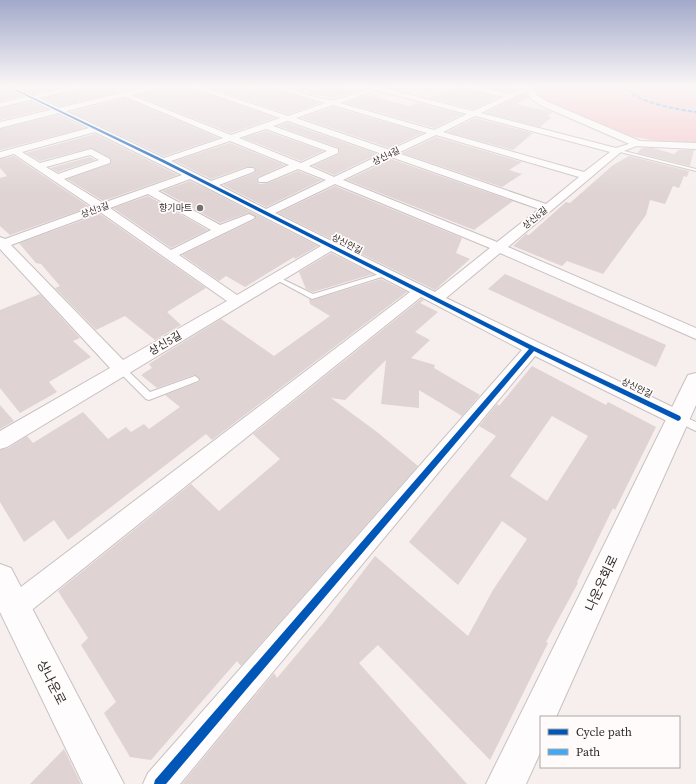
<svg xmlns="http://www.w3.org/2000/svg" width="696" height="784" viewBox="0 0 696 784" font-family="'Source Serif 4','Noto Sans KR',serif">
<style>
.green{fill:#f4c6c9}
.building{fill:#dfd3d3;fill-rule:evenodd}
.lines{fill:none;stroke-linecap:round;stroke-linejoin:round}
.lane-casing{stroke:#c8c1c1;stroke-width:2}
.street-casing{stroke:#c8c1c1;stroke-width:2}
.secondary-casing{stroke:#c8c1c1;stroke-width:2}
.lane{fill:#fefcfc;fill-rule:evenodd}
.street{fill:#fefcfc;fill-rule:evenodd}
.secondary{fill:#fefcfc;fill-rule:evenodd}
.quiet{stroke:#3fa9f5;stroke-width:2;stroke-dasharray:4.5 2;stroke-linecap:butt}
.cycleway-casing{stroke:#fffbfb;stroke-width:2}
.cycleway{fill:#0057b8;fill-rule:evenodd}
.poi-dot{fill:#766f6f;stroke:#fffbfb;stroke-width:1.5}
.labels{text-anchor:middle;stroke-width:3.5;stroke-linejoin:round;paint-order:stroke}
.far-street-label{font-size:9px;fill:#312b2b;stroke:#fffbfb}
.far-poi-label{font-size:9px;fill:#312b2b;stroke:#fffbfb;text-anchor:end}
.street-label{font-size:11px;fill:#312b2b;stroke:#fffbfb}
.near-street-label{font-size:13px;fill:#312b2b;stroke:#fffbfb}
</style>
<rect width="100%" height="100%" fill="#f7eeee"/>
<path class="green" d="M532 86H696V143L658 141 634 137 545 101Z"/>
<path class="building" d="M0 86H3L21 96 0 101Z
M17 86H68L33 94Z
M89 86H143L60 106 43 98Z
M166 86H188L275 118 231 133 135 95Z
M204 86H270L320 103 288 114Z
M285 86H336L356 92 331 98Z
M458 86 459 87 499 97 473 109 429 98Z
M481 86H515L508 91 512 92H510Z
M523 94 528 97 516 104 553 112 547 116 552 117 540 127 485 113Z
M367 95 409 106 418 103 463 114 434 128 345 103Z
M125 98 219 138 164 156 71 112Z
M31 102 47 109 0 120V108Z
M333 107 423 133 390 148 301 118Z
M58 115 85 128 0 150V129Z
M475 118 533 133 513 150 447 132Z
M288 123 378 154 334 175 313 166 339 154V148L278 126Z
M266 131 323 151 301 161 243 138Z
M95 134 178 175 103 201 67 179 110 164 111 158 91 148 40 161 26 153Z
M436 137 522 162 509 170 522 174 502 187 402 153Z
M230 143 285 165 258 177 257 181 259 184 268 183 298 171 322 180 266 207 223 185 254 173 256 170 254 167H246L211 179 175 161Z
M642 148H653L674 154 679 150H694L690 166 637 153Z
M14 156 90 207 10 235 0 226V178L7 176 0 168V159Z
M629 156 689 171 687 177 684 176 679 188 673 186 665 204 650 200 646 215 603 274 567 261 562 266 513 246 526 234 529 235 566 202 570 203 613 165Z
M90 157 95 160 58 172 50 168Z
M391 159 513 201 474 230 347 180Z
M190 181 205 188 318 246 295 259 294 257 245 287 226 276 219 281 182 255 254 220 256 217 248 213 220 223 162 191Z
M335 186 462 238 456 253 470 259 435 290 278 213Z
M148 196 208 230 171 248 113 208Z
M100 214 206 288 167 312 181 325 155 340 125 316 96 330 55 288 60 286 41 264 36 263 19 243Z
M331 253 373 274 313 292 306 289 299 272Z
M505 274 666 345 656 367 488 289Z
M381 279 407 292 212 440 206 434 68 540 54 520 24 542 0 502V450L8 448 27 436 33 443 83 412 108 439 126 427 131 432 144 424 149 429 180 407 165 395 199 382 200 380 194 375 157 388 141 375 152 368 149 364 169 351 221 319 274 356 330 316 310 304 309 299 312 300Z
M40 294 80 338 73 341 91 357 49 382 57 392 20 413 0 388V310Z
M421 299 424 300 420 303 438 312 415 332 430 340 411 358 435 365 434 368 480 395 462 416 419 390V408L381 404 386 360 345 400 331 398 377 432 418 466 241 666 237 661 151 760 130 757 104 713 116 702 81 645 88 638 58 591 191 484 219 511 280 459 253 434Z
M532 366 606 405 608 402 656 427 615 510 613 508 577 582 578 583 546 642 548 643 490 760 378 645 359 663 467 784H182L274 673 277 678 325 621 375 556 468 636 493 590 527 539 502 521 458 585 409 542 496 436 479 426 497 404 499 406ZM552 416 588 436 547 501 510 476Z
M0 405 14 421 0 429Z
M64 749 81 784H30Z"/>
<g class="lines">
<g class="lane-casing">
<path id="lane" d="M616 149 696 169V171L616 151Z
M386 272 388 273V275L312 299 273 278 274 277H278L313 294Z
M121 366 124 367 150 392 195 376 199 379 198 381 149 400 146 399 118 371 117 369 118 367Z
M678 414 696 422V431L675 421 673 418 675 415Z"/>
</g>
<g class="street-casing">
<path id="street" d="M4 86H13L33 96 75 86H88L39 98 164 158 223 138 124 96V94H128L231 135 280 118 189 86H199L288 116 325 103 271 86C292 86 311 99 331 100 343 101 367 86 385 86L383 88 473 111 504 97 459 86H473L510 94 526 87H530V89L481 113 616 148 638 141 642 144 621 152 508 247 696 328V339L500 253 446 298 685 413 687 418 685 423 678 426 671 423 535 356 180 784H143L148 773 522 350 421 297 23 617 14 621 5 617 1 608 5 599 410 292 331 251 7 447 0 449V431L110 368 0 249V237L5 239 93 207 14 154 0 158V152L89 128 31 100 0 107V103L25 97ZM376 90 467 114 434 130 340 103ZM333 105 427 133 390 150 296 118ZM475 116 610 152 584 172 443 132ZM288 121 382 154 334 177 309 166 338 153V149L273 126ZM266 129 327 151 301 163 239 138ZM95 132 182 175 103 203 64 179 110 163V159L91 149 40 163 22 152ZM436 135 579 177 546 204 398 153ZM230 141 289 165 259 178 258 180 259 182H267L298 169 326 180 266 209 219 185 253 172 255 170 253 168H247L211 181 171 161ZM90 155 99 160 58 174 46 167ZM391 157 539 209 497 242 343 180ZM190 179 206 187 321 246 237 295 179 255 253 219 255 217 249 214 220 225 158 191ZM335 184 490 248 435 292 275 213ZM148 194 211 230 171 250 110 208ZM100 212 227 301 123 360 11 245Z"/>
</g>
<g class="secondary-casing">
<path id="secondary" d="M150 86H165L0 128V122Z
M522 86H530L537 95 548 102 640 141 696 143V149L634 146 542 106 531 99Z
M696 373V405L556 717H541V751L526 784H486L685 381 688 375Z
M0 564 11 568 124 784H83L0 612Z"/>
</g>
<use href="#lane" class="lane"/>
<use href="#street" class="street"/>
<use href="#secondary" class="secondary"/>
<path class="quiet" d="M622 86 627 88C634 102 680 110 696 112"/>
<g class="cycleway-casing">
<path id="cycleway" d="M6 86H9L164 160 535 347 680 416 681 418 680 420 678 421 676 420 534 351 166 784H154L155 780 529 349 162 162Z"/>
</g>
<use href="#cycleway" class="cycleway"/>
</g>
<linearGradient id="sky" x2="0" y2="1"><stop stop-color="#a2a9ca"/><stop offset="0.44" stop-color="#fbf7f7"/><stop offset="1" stop-color="#fbf7f7" stop-opacity="0"/></linearGradient>
<rect width="696" height="196" fill="url(#sky)"/>
<circle class="poi-dot" cx="200" cy="208" r="4"/>
<g class="labels">
<g class="far-street-label">
<text transform="translate(386 156) rotate(-26)" y="3">상신4길</text>
<text transform="translate(95 210) rotate(-20)" y="3">상신3길</text>
<text transform="translate(535 218) rotate(-39)" y="3">상신6길</text>
<text transform="translate(347 244) rotate(27)" y="3">상신안길</text>
<text transform="translate(637 388) rotate(26)" y="3">상신안길</text>
</g>
<g class="far-poi-label">
<text x="192" y="211">향기마트</text>
</g>
<g class="street-label">
<text transform="translate(165 343) rotate(-30)" y="4">상신5길</text>
</g>
<g class="near-street-label">
<text transform="translate(601 583) rotate(-65)" y="5">나운우회로</text>
<text transform="translate(52 682) rotate(63)" y="5">상나운로</text>
</g>
</g>
<rect x="540" y="716" width="140" height="52" fill="#fffbfb" stroke="#ada8a8"/>
<rect x="548" y="729" width="20" height="6" fill="#0057b8" stroke="#ada8a8"/>
<text x="576" y="736" font-size="12" fill="#312b2b">Cycle path</text>
<rect x="548" y="749" width="20" height="6" fill="#3fa9f5" stroke="#ada8a8"/>
<text x="576" y="756" font-size="12" fill="#312b2b">Path</text>
</svg>
